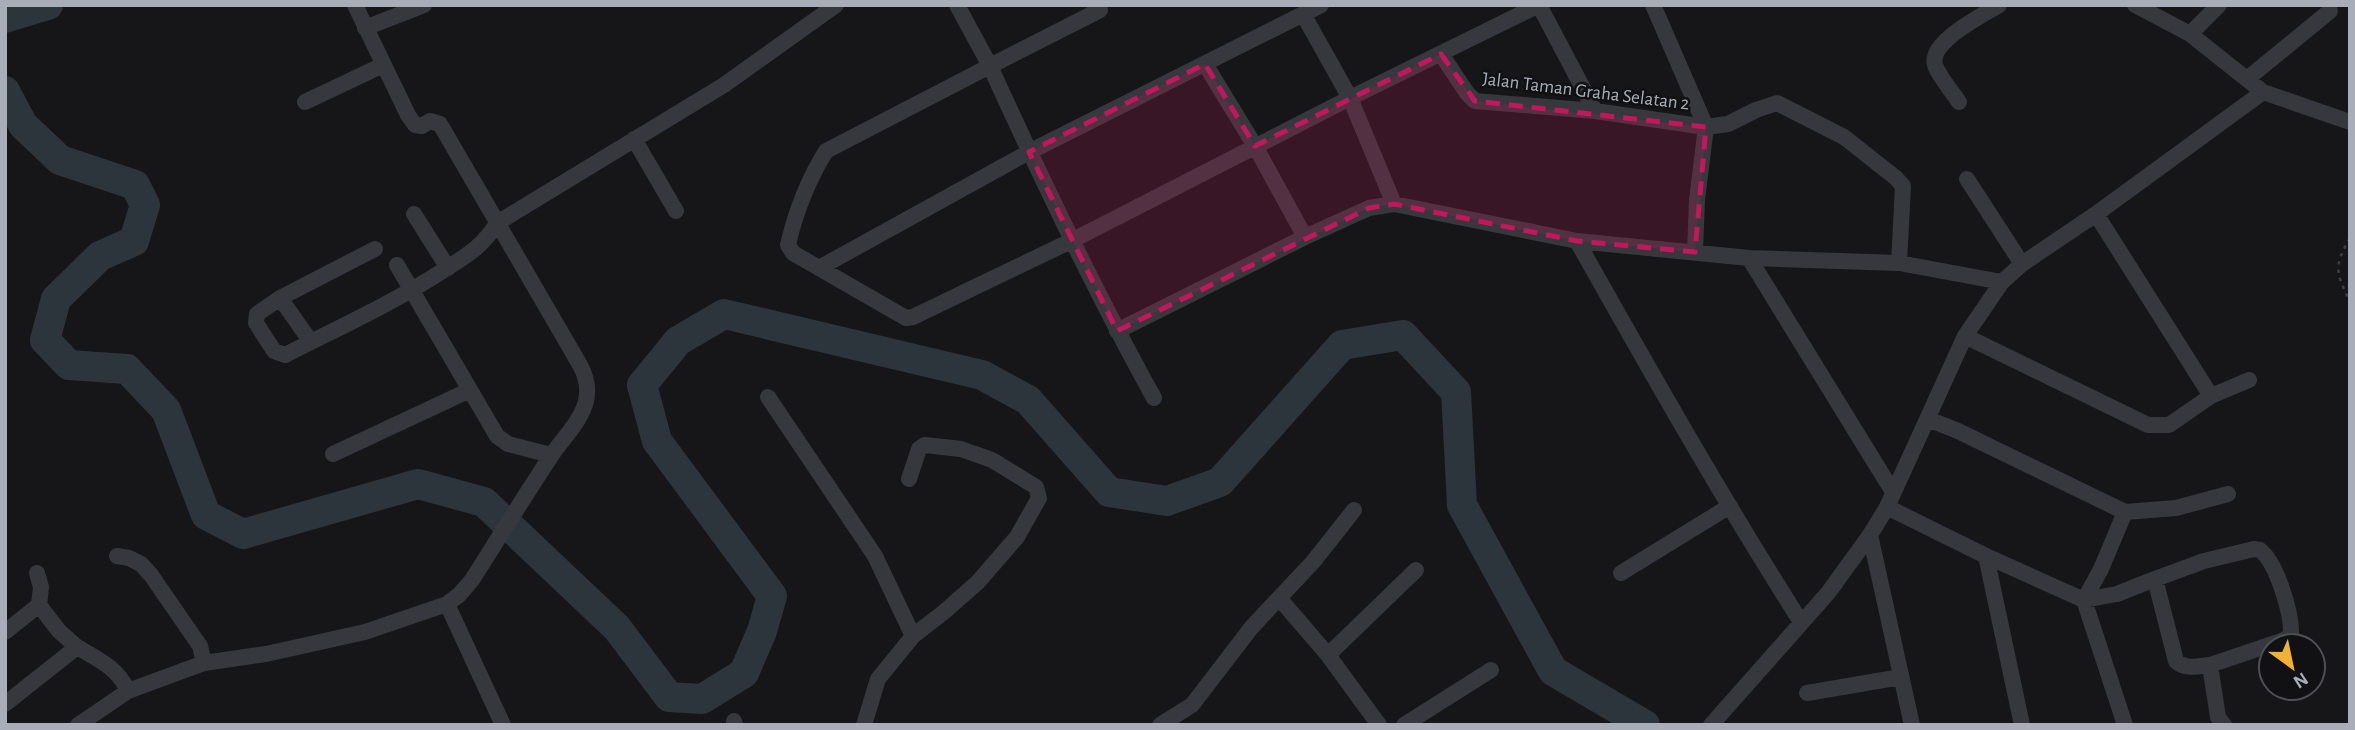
<svg xmlns="http://www.w3.org/2000/svg" width="2355" height="730" viewBox="0 0 2355 730" font-family="'Alegreya Sans',sans-serif">
<style>
.lines{fill:none;stroke-linecap:round;stroke-linejoin:round}
.river{stroke:#2c353c;stroke-width:30}
.path{stroke:#3d3f44;stroke-width:2.5;stroke-dasharray:3.5 5;stroke-linecap:butt}
.minor{stroke:#37383d;stroke-width:16}
.marked{fill:#c2185b;fill-opacity:0.2;stroke:#c2185b;stroke-width:5;stroke-dasharray:14 9;stroke-linejoin:round}
.labels{text-anchor:middle;stroke-width:5;stroke-linejoin:round;paint-order:stroke}
.street-label{font-size:19px;fill:#a8adb8;stroke:#111113}
</style>
<rect width="100%" height="100%" fill="#161618"/>
<g class="lines">
<path class="river" d="M5 18 48 5
M5 91 23 125 60 160 135 185 145 205 134 241 100 256 56 299 45 340 69 365 127 369 166 410 206 515 243 534 418 484 484 502 617 628 669 697 702 699 744 673 762 631 772 596 657 441 642 385 678 341 724 314 982 375 1028 400 1109 492 1167 501 1220 482 1342 345 1403 335 1456 392 1462 505 1553 671 1645 725"/>
<path class="path" d="M2350 238C2333 267 2336 272 2350 302"/>
<path class="minor" d="M957 5 990 66 826 151C809 178 795 213 788 245L793 253 906 318 913 317 1073 240 1350 98 1539 5 1595 111
M1653 5 1706 127
M2135 5 2190 34 2263 92 2350 122
M1100 10 990 66C1041 178 1094 290 1154 398
M1303 14 1350 98 1394 204
M365 28 424 5
M2190 34 2219 5
M1441 54 1467 93 1475 101 1595 111 1706 127 1728 124 1756 110 1777 103 1844 137 1896 178 1903 186 1899 263
M1205 64 1255 146 1305 237
M2247 79 2330 11
M305 102 383 65
M1959 102C1952 91 1939 77 1935 65 1928 42 1982 16 1999 5
M634 139 676 211
M1967 179 2022 264
M414 214 448 268
M2096 214 2211 396
M1577 241 1749 258 1899 263 2002 282
M375 249 280 298 257 314 256 323 274 351 285 355C338 328 391 304 441 272 464 257 483 247 497 223L724 85 836 5
M1695 252 1697 200 1706 127
M1749 258 1893 492
M397 265 497 436 508 444 551 455
M819 268 1029 152 1321 5
M280 298 311 342
M1117 331 1305 237 1369 208 1394 204 1577 241C1649 369 1722 498 1801 622
M1965 336 2148 425H2169L2211 396 2249 380
M768 397 875 556 913 636
M1928 419 1958 431 2125 512
M333 454 470 390
M1887 507 1986 556 2084 600 2117 594 2155 579
M1870 535 1912 725
M117 556 129 558 141 564 151 575 200 646 204 663
M1986 556 2022 725
M1621 573 1730 506
M1279 598 1313 562 1354 510
M447 604 503 725
M5 632 39 605
M77 647C98 659 118 668 128 691
M1328 655 1416 570
M2210 665 2284 640 2291 635C2292 614 2277 563 2260 550L2254 549 2204 561 2155 579 2176 661C2185 670 2198 666 2210 665L2218 717 2224 725
M1807 693 1901 677
M5 704 77 647 59 631 39 605 41 587 37 573
M734 721 735 725
M78 725 128 691 204 663 266 654 365 632 447 604 459 595 472 580C498 539 524 497 551 456 562 439 581 422 586 401 589 388 586 376 580 365L440 124 430 121 422 126 415 125 408 115 355 5
M864 725 878 679 913 636 944 612 978 582 1017 537 1039 498 1036 487 992 460 961 449 925 445 919 449 909 479
M1160 725 1192 705 1251 628 1279 598 1328 655 1379 725
M1404 725 1491 670
M1711 725 1828 593 1870 535 1887 507 1965 336 2002 282 2022 264 2096 214 2263 92
M2125 725 2084 600 2101 569 2125 512 2176 508 2228 494"/>
</g>
<path class="marked" d="M1441 54 1475 101 1706 127 1695 252 1577 241 1394 204 1369 208 1117 331 1029 152 1205 64 1255 146Z"/>
<g class="labels">
<g class="street-label">
<text transform="translate(1586 90) rotate(7)" y="7">Jalan Taman Graha Selatan 2</text>
</g>
</g>
<rect width="2355" height="730" fill="none" stroke="#a8adb8" stroke-width="14"/>
<g transform="translate(2292 667) rotate(147)"><circle r="33" fill="#111113" stroke="#4d4f55" stroke-width="2"/>
<path d="M0-5L12 26L0 18L-12 26Z" fill="#f2b134"/>
<text y="-10" font-size="19" font-weight="bold" text-anchor="middle" fill="#a8adb8">N</text>
</g>
</svg>
